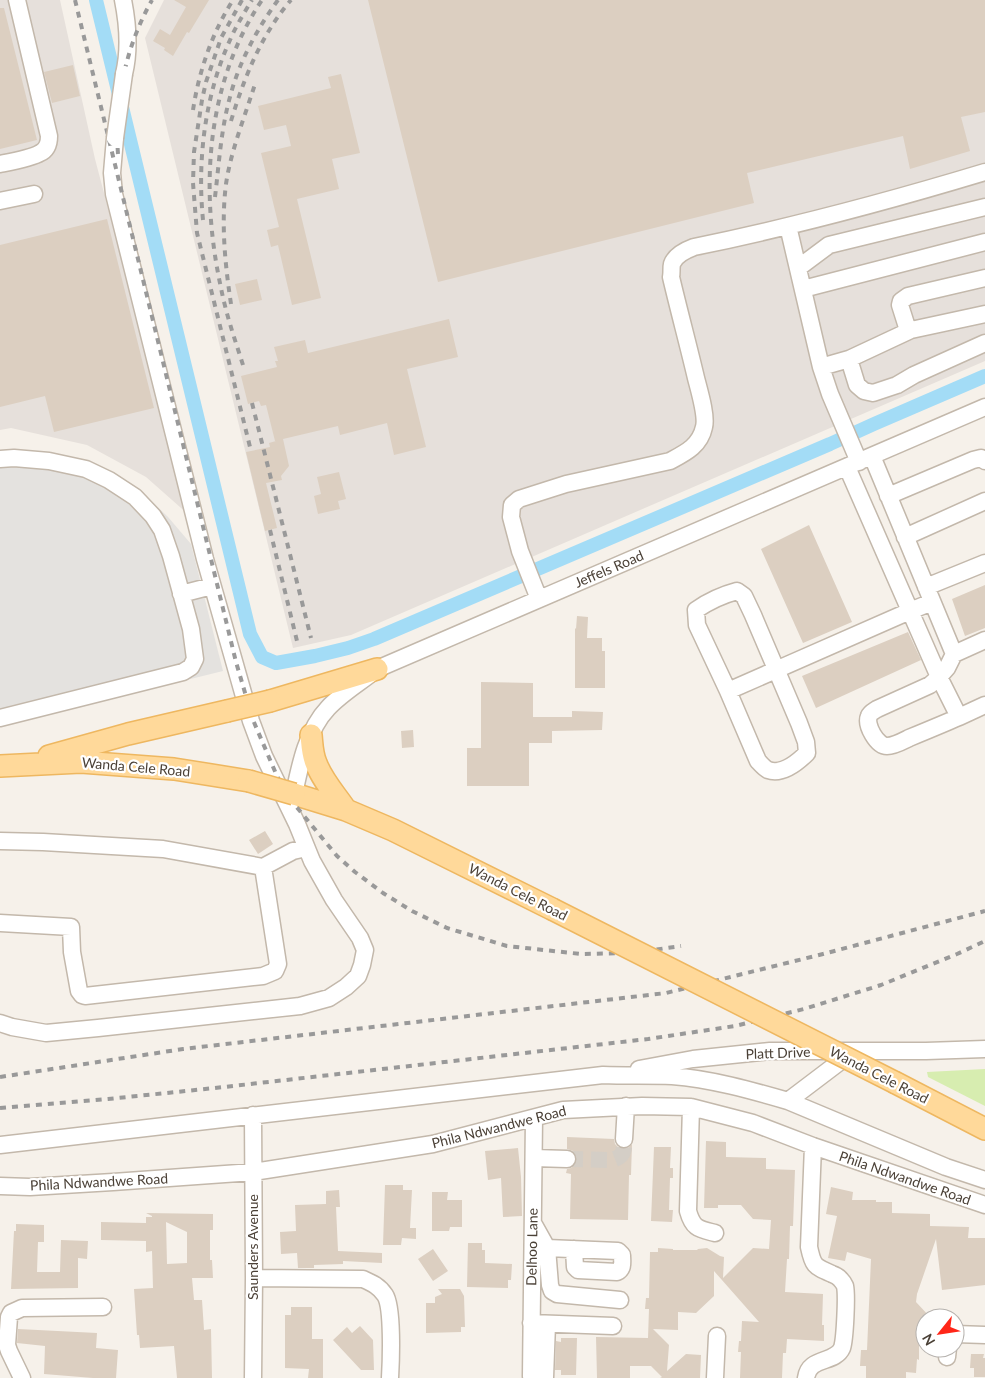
<svg xmlns="http://www.w3.org/2000/svg" width="985" height="1378" viewBox="0 0 985 1378" font-family="Lato,sans-serif">
<style>
.industrial{fill:#e6e0db}
.green{fill:#d7edb0}
.parking{fill:#e4e2df}
.lines{fill:none;stroke-linecap:round;stroke-linejoin:round}
.canal{stroke:#a3dcf6;stroke-width:14}
.building{fill:#dccfc1;fill-rule:evenodd}
.minor-tunnel{stroke:#d4cec6;stroke-width:16;stroke-dasharray:16 8;stroke-linecap:butt}
.minor-casing{stroke:#c3b8ab;stroke-width:19}
.major-casing{stroke:#eeb760;stroke-width:24}
.minor{stroke:#fff;stroke-width:16}
.major{stroke:#ffd99a;stroke-width:21}
.rail{stroke:#999;stroke-width:4;stroke-dasharray:6 6;stroke-linecap:butt}
.minor-bridge-casing{stroke:#c3b8ab;stroke-width:19;stroke-linecap:butt}
.major-bridge-casing{stroke:#eeb760;stroke-width:24;stroke-linecap:butt}
.minor-bridge{stroke:#fff;stroke-width:16}
.major-bridge{stroke:#ffd99a;stroke-width:21}
.labels{text-anchor:middle;stroke-width:4.5;stroke-linejoin:round;paint-order:stroke}
.street-label{font-size:14px;fill:#4b4137;stroke:#fff}
</style>
<rect width="100%" height="100%" fill="#f6f1ea"/>
<path class="industrial" d="M0 0H60L95 159 189 515 146 477 87 445 11 428 0 430Z
M164 0H985V361L351 635 293 648 145 38Z"/>
<path class="green" d="M985 1069V1106L928 1077 927 1072Z"/>
<path class="parking" d="M14 449 58 454 88 461 111 472 144 494 168 517 191 544 223 671 0 726V450Z"/>
<g class="lines">
<path class="canal" d="M96 0 250 634 262 657 276 663 315 656 348 648 374 639 830 444 874 424 985 376"/>
</g>
<path class="building" d="M174 0H209L189 33 187 32 173 56 164 50 165 48 153 41 160 29 170 35 186 7Z
M368 0H985V112L961 117 970 151 910 169 903 136 747 173 754 203 438 282Z
M0 8H4L37 140 0 149Z
M73 65 80 96 52 103 44 72Z
M341 74 360 153 332 159 339 189 297 199 321 298 292 305 278 245 271 247 267 230 279 227 261 153 291 146 286 125 264 130 258 106 331 88 328 77Z
M107 219 154 408 54 432 45 396 0 407V245Z
M257 279 262 300 240 305 235 284Z
M449 319 458 357 407 369 426 447 394 455 387 423 340 435 338 426 283 439 289 466 281 476 282 480 266 483 277 528 265 531 246 452 270 447 269 443 276 441H275L266 405 261 406 259 401 248 404 241 376 277 367 275 361H278L274 347 305 340 308 353Z
M339 472 346 499 338 501 340 509 318 514 314 496 321 494 317 477Z
M809 525 852 622 803 643 761 549Z
M985 585V628L965 636 952 599Z
M577 616 588 617 587 638H602V651H605V688H575V628L576 629Z
M908 632 921 660 816 708 802 676Z
M481 682 533 683V717H572V711L603 712 602 730 552 731V743H529V786H467V748H481Z
M413 730 414 747 402 748 401 731Z
M265 831 273 844 258 854 249 840Z
M567 1137 614 1139 615 1144 618 1147 623 1149 628 1148 632 1144 631 1175H629L628 1220 570 1219 571 1174 566 1173 567 1169 571 1168 575 1165 577 1159 576 1154 573 1151 567 1149Z
M706 1141 726 1142V1157L766 1158V1169L795 1170 793 1226H790L789 1259H787L785 1292 823 1294 822 1325H824V1341L787 1339 786 1353H783L782 1378H740L741 1352H738L739 1341H741L742 1321 759 1322 714 1271V1296L696 1313 678 1312V1330L653 1329 669 1345 667 1371 686 1354 701 1355 700 1378H660L662 1377 651 1366H630V1378H597L596 1337 648 1338 649 1309H645L646 1298H649L650 1252H658V1248L673 1249V1250H697L698 1249 707 1248 720 1256 724 1257 723 1278 753 1248 769 1249 771 1220 753 1219 741 1205H718V1208H704Z
M654 1147H671L670 1168H673V1178H670L669 1210H673L672 1222 651 1221Z
M518 1148 521 1177 522 1216 503 1217 501 1178 488 1180 485 1151Z
M385 1185H403V1190H412L410 1228H416V1239L402 1238 401 1245H383Z
M831 1187 853 1192 852 1200H876V1202H892V1213L930 1214V1226L969 1227 968 1238H985V1285L942 1290 936 1239 917 1294 916 1302 930 1317 925 1318V1343H919V1360L917 1359 916 1373 906 1372V1378H866V1366H860L861 1350H867L871 1259 847 1252 845 1261 828 1258 837 1216 826 1214Z
M339 1190 340 1207H336L338 1251 382 1253V1263L343 1261V1264L314 1265V1268H298L297 1253 281 1254 280 1232 296 1231 295 1205 326 1204V1191Z
M432 1192H448L447 1200H462V1227H450L449 1231H432Z
M146 1213 213 1214V1230H210V1260H212L213 1278H192L194 1300H202L204 1330 211 1329 212 1378H177L174 1346 140 1348 139 1335H137L134 1289 153 1288 152 1251 146 1252V1241L101 1240V1222L146 1223V1217H152V1216ZM166 1222 187 1232V1263L167 1264Z
M16 1224 44 1225V1242H38L37 1272H60L61 1240 88 1241 87 1259 78 1258V1288L11 1289 14 1231H16Z
M468 1243H482V1250H485V1263L512 1264 511 1280H508V1288L467 1287Z
M433 1249 448 1271 433 1281 418 1259Z
M438 1289H460L464 1296 465 1327H461V1332L426 1333V1303H435V1297L442 1294Z
M291 1307H312V1339H323V1378H308L309 1369 285 1368V1315H291Z
M360 1326 373 1340 374 1370H361L333 1340 347 1327 352 1333Z
M18 1329 97 1333 96 1348 118 1350 116 1378H93L44 1374 45 1346 17 1343Z
M561 1338H577L576 1375H561V1370H555L556 1341 561 1342Z
M971 1354H984L983 1358H985V1377H974V1368H970Z"/>
<g class="lines">
<path class="minor-tunnel" d="M567 1159 612 1160C625 1156 624 1151 624 1139"/>
<g class="minor-casing">
<path id="minor" d="M123 0C128 25 130 49 124 74
M0 164C10 162 32 158 40 153 47 150 49 143 49 136L17 0
M0 201 34 194
M788 226 821 367 830 394 859 462
M798 268 829 245 985 207
M985 278 908 296 901 301 900 305 906 324 908 328 911 330 985 314
M803 289 985 242
M849 359 857 385 864 391 873 393 897 385 914 375 985 343
M821 367 849 359 911 330
M872 456 954 654
M0 459 14 458 49 461 86 469 109 480 135 497 153 516 162 530 171 556 191 629 195 659 191 667 183 672 0 718
M847 467 939 677 959 717 985 705
M888 496 973 460 981 458 985 461
M905 537 985 501
M926 587 985 563
M181 594 212 586
M539 599 520 551 511 517 512 505 519 499 566 484 670 461C685 453 700 446 704 427 707 416 699 390 696 378 688 344 679 311 671 277 672 273 671 268 672 264 675 255 686 250 694 247 792 227 889 201 985 172
M728 691 758 761C761 764 764 768 768 770 782 775 798 762 807 753L806 742 799 723 753 615 744 596 737 591C722 595 709 601 696 610L697 625 728 691 910 611 932 602
M959 717C943 724 926 731 909 738 903 741 894 746 887 746 877 746 865 725 869 716 870 713 874 711 877 709L930 685 939 677 947 668 954 654 985 640
M294 794C300 765 307 730 328 708 342 693 361 682 377 669L985 407
M0 841 43 842 163 849 263 867 293 851 306 848
M0 923 71 927 72 952 79 991 82 995 85 996 263 976 275 971 278 964 263 867
M0 1023 12 1027 46 1033 98 1028 300 1006 329 998 346 987 358 976 362 965 365 950 360 938 334 900 312 861 297 824 264 756 251 721 205 559 114 194 112 173 115 138
M639 1069 693 1059 770 1051H926L985 1049
M788 1101 854 1051
M691 1107 688 1211C693 1229 699 1229 715 1233
M624 1139 626 1106
M0 1145 603 1075C625 1076 649 1075 672 1076 711 1079 750 1090 788 1101L946 1167 985 1180
M534 1158 567 1159
M0 1186 30 1187 113 1182 253 1172 433 1144 563 1110 642 1106 691 1107 753 1123 813 1146 985 1205
M533 1223 547 1248 618 1251 622 1255C622 1261 624 1269 617 1272L578 1270 575 1267 574 1249
M547 1248 550 1285 552 1291 557 1294 620 1300
M254 1278 363 1279C372 1283 379 1286 385 1295 393 1307 391 1361 390 1378
M531 1323 613 1326
M955 1334 985 1335
M947 1357 948 1348
M531 1376 534 1118
M22 1378 9 1351 7 1345 9 1317 11 1313 22 1308 103 1307
M253 1378 254 1278 253 1115
M545 1378 547 1324
M715 1378 717 1336
M806 1378C809 1356 835 1364 842 1348 845 1339 847 1295 845 1286 844 1284 842 1281 841 1280 838 1276 835 1275 832 1274 814 1266 813 1266 809 1247L813 1146"/>
</g>
<g class="major-casing">
<path id="major" d="M270 701 377 669
M311 735C312 745 312 754 316 763 322 780 336 795 346 810
M49 756 128 734 227 711
M0 766 81 762 174 769 249 781
M294 794 346 810 393 830 552 909
M896 1083 985 1129"/>
</g>
<use href="#minor" class="minor"/>
<use href="#major" class="major"/>
<path class="rail" d="M75 0 236 662 253 720 277 776 290 799 337 856 355 872 383 893 412 911 447 928 507 946 581 954 632 953 681 946
M242 0 221 38 206 82 202 100 194 152 193 183 197 233 251 451
M193 110C199 71 212 33 233 0
M231 121C244 78 261 35 291 0
M118 154C114 101 126 46 152 0
M215 197C219 164 221 129 230 97 239 62 257 29 278 0
M203 220C197 160 205 95 230 40 236 26 244 13 252 0
M231 304C225 264 221 224 226 184 231 150 245 116 255 84
M243 365C235 340 226 314 221 288 200 191 205 85 262 0
M252 403 311 638
M270 530 297 641
M0 1077 183 1049 666 993 823 954 985 911
M0 1108 108 1099 215 1088 648 1039 735 1026 804 1009 881 985 957 954 985 941"/>
<g class="minor-bridge-casing">
<path id="minor-bridge" d="M115 138 124 74"/>
</g>
<g class="major-bridge-casing">
<path id="major-bridge" d="M227 711 270 701
M249 781 294 794
M552 909 896 1083"/>
</g>
<use href="#minor-bridge" class="minor-bridge"/>
<use href="#major-bridge" class="major-bridge"/>
</g>
<g class="labels">
<g class="street-label">
<text transform="translate(609 569) rotate(-23)" y="5">Jeffels Road</text>
<text transform="translate(136 767) rotate(5)" y="5">Wanda Cele Road</text>
<text transform="translate(518 892) rotate(27)" y="5">Wanda Cele Road</text>
<text transform="translate(778 1053) rotate(-2)" y="5">Platt Drive</text>
<text transform="translate(879 1075) rotate(27)" y="5">Wanda Cele Road</text>
<text transform="translate(499 1127) rotate(-14)" y="5">Phila Ndwandwe Road</text>
<text transform="translate(905 1178) rotate(19)" y="5">Phila Ndwandwe Road</text>
<text transform="translate(99 1182) rotate(-3)" y="5">Phila Ndwandwe Road</text>
<text transform="translate(253 1247) rotate(-90)" y="5">Saunders Avenue</text>
<text transform="translate(532 1247) rotate(-89)" y="5">Delhoo Lane</text>
</g>
</g>
<g transform="translate(940 1333) rotate(240)"><circle r="24" fill="#ffffff" stroke="#b7b3af"/>
<path d="M0-4L9 19L0 12L-9 19Z" fill="#ff2618"/>
<text y="-8" font-size="14" font-weight="bold" text-anchor="middle" fill="#4b4137">N</text>
</g>
</svg>
